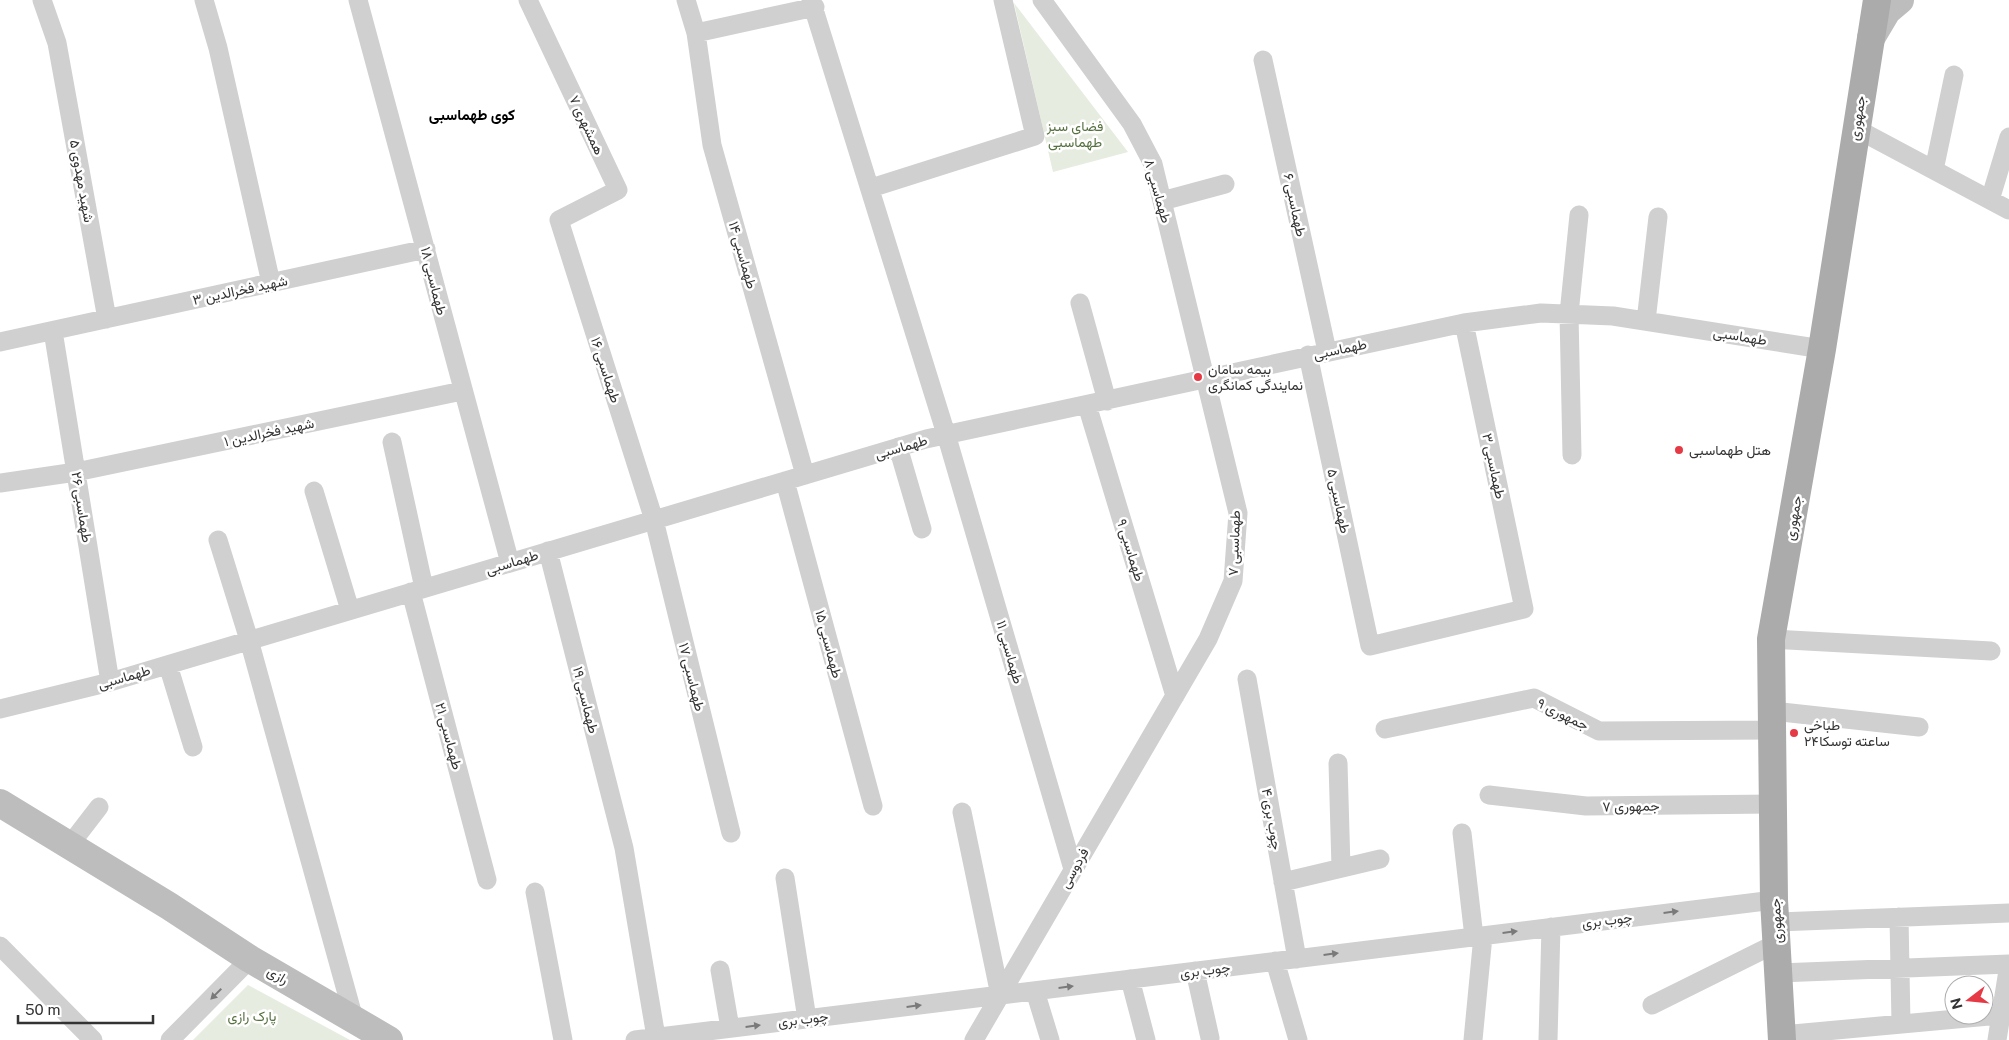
<svg xmlns="http://www.w3.org/2000/svg" width="2009" height="1040" viewBox="0 0 2009 1040" font-family="'Public Sans',Vazirmatn,sans-serif">
<style>
.green{fill:#e6ecdf}
.lines{fill:none;stroke-linecap:round;stroke-linejoin:round}
.minor{stroke:#d0d0d0;stroke-width:19}
.secondary{stroke:#bdbdbd;stroke-width:28}
.primary{stroke:#ababab;stroke-width:28}
.oneway{fill:#7a7a7a}
.poi-dot{fill:#e63946;stroke:#fff;stroke-width:2}
.labels{text-anchor:middle;stroke-width:5;stroke-linejoin:round;paint-order:stroke}
.street-label{font-size:14px;fill:#333;stroke:#fff}
.park-label{font-size:14px;fill:#56703f;stroke:#fff}
.poi-label{font-size:14px;fill:#333;stroke:#fff;text-anchor:start}
.neighbourhood-label{font-size:15px;font-weight:bold;fill:#000;stroke:#fff}
</style>
<rect width="100%" height="100%" fill="#fff"/>
<path class="green" d="M1014 3 1128 152 1053 172Z
M248 985 350 1040H193Z"/>
<g class="lines">
<path class="minor" d="M42 0 57 43 107 319
M204 0 218 48 271 283
M358 0 510 563
M528 0 618 190 559 220 654 520 731 833
M686 0 696 33 712 145 805 475
M811 0 946 434 1073 869
M696 33 815 7
M1263 60 1327 351
M1855 128 2009 210
M1934 170 1954 75
M871 188 1035 136 1003 0
M1990 200 2009 137
M1162 201 1225 184
M1080 303 1107 401
M1646 321 1658 217
M53 331 110 682
M0 342 426 249
M1308 355 1370 646 1524 609 1464 323
M1087 405 1175 696
M392 442 424 588
M898 447 922 529
M1572 455 1569 314 1579 215
M785 481 873 806
M0 483 76 472 462 391
M314 491 350 610
M218 540 249 640 354 1019
M548 551 624 848 656 1037
M411 592 487 880
M1771 639 1991 651
M168 665 193 747
M1247 679 1297 959
M0 709 110 682 926 439 1464 323 1541 313 1613 316 1822 349
M1772 711 1919 727
M1385 729 1534 698 1599 731 1772 730
M1338 763 1341 868
M1489 795 1586 806 1773 804
M962 812 1000 995
M1462 833 1474 937
M69 846 99 807
M785 878 807 1019
M1283 882 1380 859
M535 892 563 1040
M1899 917 1901 1024
M1775 922 2009 913
M0 946 93 1040
M1275 961 1298 1040
M720 970 730 1028
M1195 971 1210 1038
M1779 973 2009 964
M1130 979 1146 1040
M1035 991 1050 1040
M1652 1005 1777 943
M1782 1035 2000 1015
M170 1040 250 959
M635 1040 1774 900
M974 1040 1208 639 1233 581 1238 513 1153 164 1132 124 1042 0
M1473 1040 1483 936
M1548 1040 1551 927
M1997 1040 2009 964"/>
<path class="secondary" d="M1871 38 1887 11 1900 0
M0 803 169 906 250 959 389 1040"/>
<path class="primary" d="M1782 1040 1774 900 1771 639 1822 349 1877 0"/>
</g>
<defs><path id="oneway-solid" d="M-6-.8H1V-3.2L6.5 0L1 3.2V.8H-6Z" transform="scale(1.25)"/></defs>
<g class="oneway">
<use href="#oneway-solid" transform="translate(1671 912) rotate(-7)"/>
<use href="#oneway-solid" transform="translate(1510 932) rotate(-7)"/>
<use href="#oneway-solid" transform="translate(1331 954) rotate(-7)"/>
<use href="#oneway-solid" transform="translate(1066 987) rotate(-7)"/>
<use href="#oneway-solid" transform="translate(216 994) rotate(135)"/>
<use href="#oneway-solid" transform="translate(914 1006) rotate(-7)"/>
<use href="#oneway-solid" transform="translate(753 1026) rotate(-7)"/>
</g>
<g class="poi-dot">
<circle cx="1198" cy="377" r="5"/>
<circle cx="1679" cy="450" r="5"/>
<circle cx="1794" cy="733" r="5"/>
</g>
<g class="labels">
<g class="street-label">
<text transform="translate(1857 118) rotate(-81)" y="5">جمهوری</text>
<text transform="translate(587 125) rotate(65)" y="5">۷ همشهری</text>
<text transform="translate(82 181) rotate(80)" y="5">۵ شهید مهدوی</text>
<text transform="translate(1158 191) rotate(74)" y="5">۸ طهماسبی</text>
<text transform="translate(1295 205) rotate(78)" y="5">۶ طهماسبی</text>
<text transform="translate(743 255) rotate(74)" y="5">۱۴ طهماسبی</text>
<text transform="translate(434 281) rotate(76)" y="5">۱۸ طهماسبی</text>
<text transform="translate(240 290) rotate(-12)" y="5">۳ شهید فخرالدین</text>
<text transform="translate(1740 336) rotate(9)" y="5">طهماسبی</text>
<text transform="translate(1340 349) rotate(-12)" y="5">طهماسبی</text>
<text transform="translate(606 370) rotate(72)" y="5">۱۶ طهماسبی</text>
<text transform="translate(269 432) rotate(-12)" y="5">۱ شهید فخرالدین</text>
<text transform="translate(901 447) rotate(-16)" y="5">طهماسبی</text>
<text transform="translate(1494 466) rotate(78)" y="5">۳ طهماسبی</text>
<text transform="translate(1339 501) rotate(78)" y="5">۵ طهماسبی</text>
<text transform="translate(82 507) rotate(81)" y="5">۲۶ طهماسبی</text>
<text transform="translate(1793 518) rotate(-80)" y="5">جمهوری</text>
<text transform="translate(1234 543) rotate(-88)" y="5">۷ طهماسبی</text>
<text transform="translate(1131 550) rotate(73)" y="5">۹ طهماسبی</text>
<text transform="translate(512 562) rotate(-17)" y="5">طهماسبی</text>
<text transform="translate(829 644) rotate(75)" y="5">۱۵ طهماسبی</text>
<text transform="translate(1010 652) rotate(74)" y="5">۱۱ طهماسبی</text>
<text transform="translate(124 677) rotate(-16)" y="5">طهماسبی</text>
<text transform="translate(692 677) rotate(76)" y="5">۱۷ طهماسبی</text>
<text transform="translate(586 700) rotate(76)" y="5">۱۹ طهماسبی</text>
<text transform="translate(1563 714) rotate(26)" y="5">۹ جمهوری</text>
<text transform="translate(449 736) rotate(75)" y="5">۲۱ طهماسبی</text>
<text transform="translate(1631 806) rotate(-1)" y="5">۷ جمهوری</text>
<text transform="translate(1272 819) rotate(80)" y="5">۴ چوب بری</text>
<text transform="translate(1074 868) rotate(-60)" y="5">فردوسی</text>
<text transform="translate(1607 920) rotate(-7)" y="5">چوب بری</text>
<text transform="translate(1776 921) rotate(-93)" y="5">جمهوری</text>
<text transform="translate(1205 970) rotate(-7)" y="5">چوب بری</text>
<text transform="translate(278 975) rotate(30)" y="5">رازی</text>
<text transform="translate(803 1019) rotate(-7)" y="5">چوب بری</text>
</g>
<g class="park-label">
<text x="1075" y="131">فضای سبز<tspan x="1075" dy="16">طهماسبی</tspan></text>
<text x="252" y="1021">پارک رازی</text>
</g>
<g class="poi-label">
<text x="1208" y="374">بیمه سامان<tspan x="1208" dy="16">نمایندگی کمانگری</tspan></text>
<text x="1689" y="455">هتل طهماسبی</text>
<text x="1804" y="730">طباخی<tspan x="1804" dy="16">۲۴ساعته توسکا</tspan></text>
</g>
<g class="neighbourhood-label">
<text x="472" y="120">کوی طهماسبی</text>
</g>
</g>
<g transform="translate(1969 1000) rotate(254)"><circle r="24" fill="#ffffff" stroke="#adadad"/>
<path d="M0-4L9 19L0 12L-9 19Z" fill="#e63946"/>
<text y="-8" font-size="14" font-weight="bold" text-anchor="middle" fill="#333333">N</text>
</g>
<path d="M18 1015v8h135v-8" fill="none" stroke="#333333" stroke-width="2.5"/>
<text x="25" y="1015" font-size="15" fill="#333333" stroke="#ffffff" stroke-width="4" paint-order="stroke">50 m</text>
</svg>
